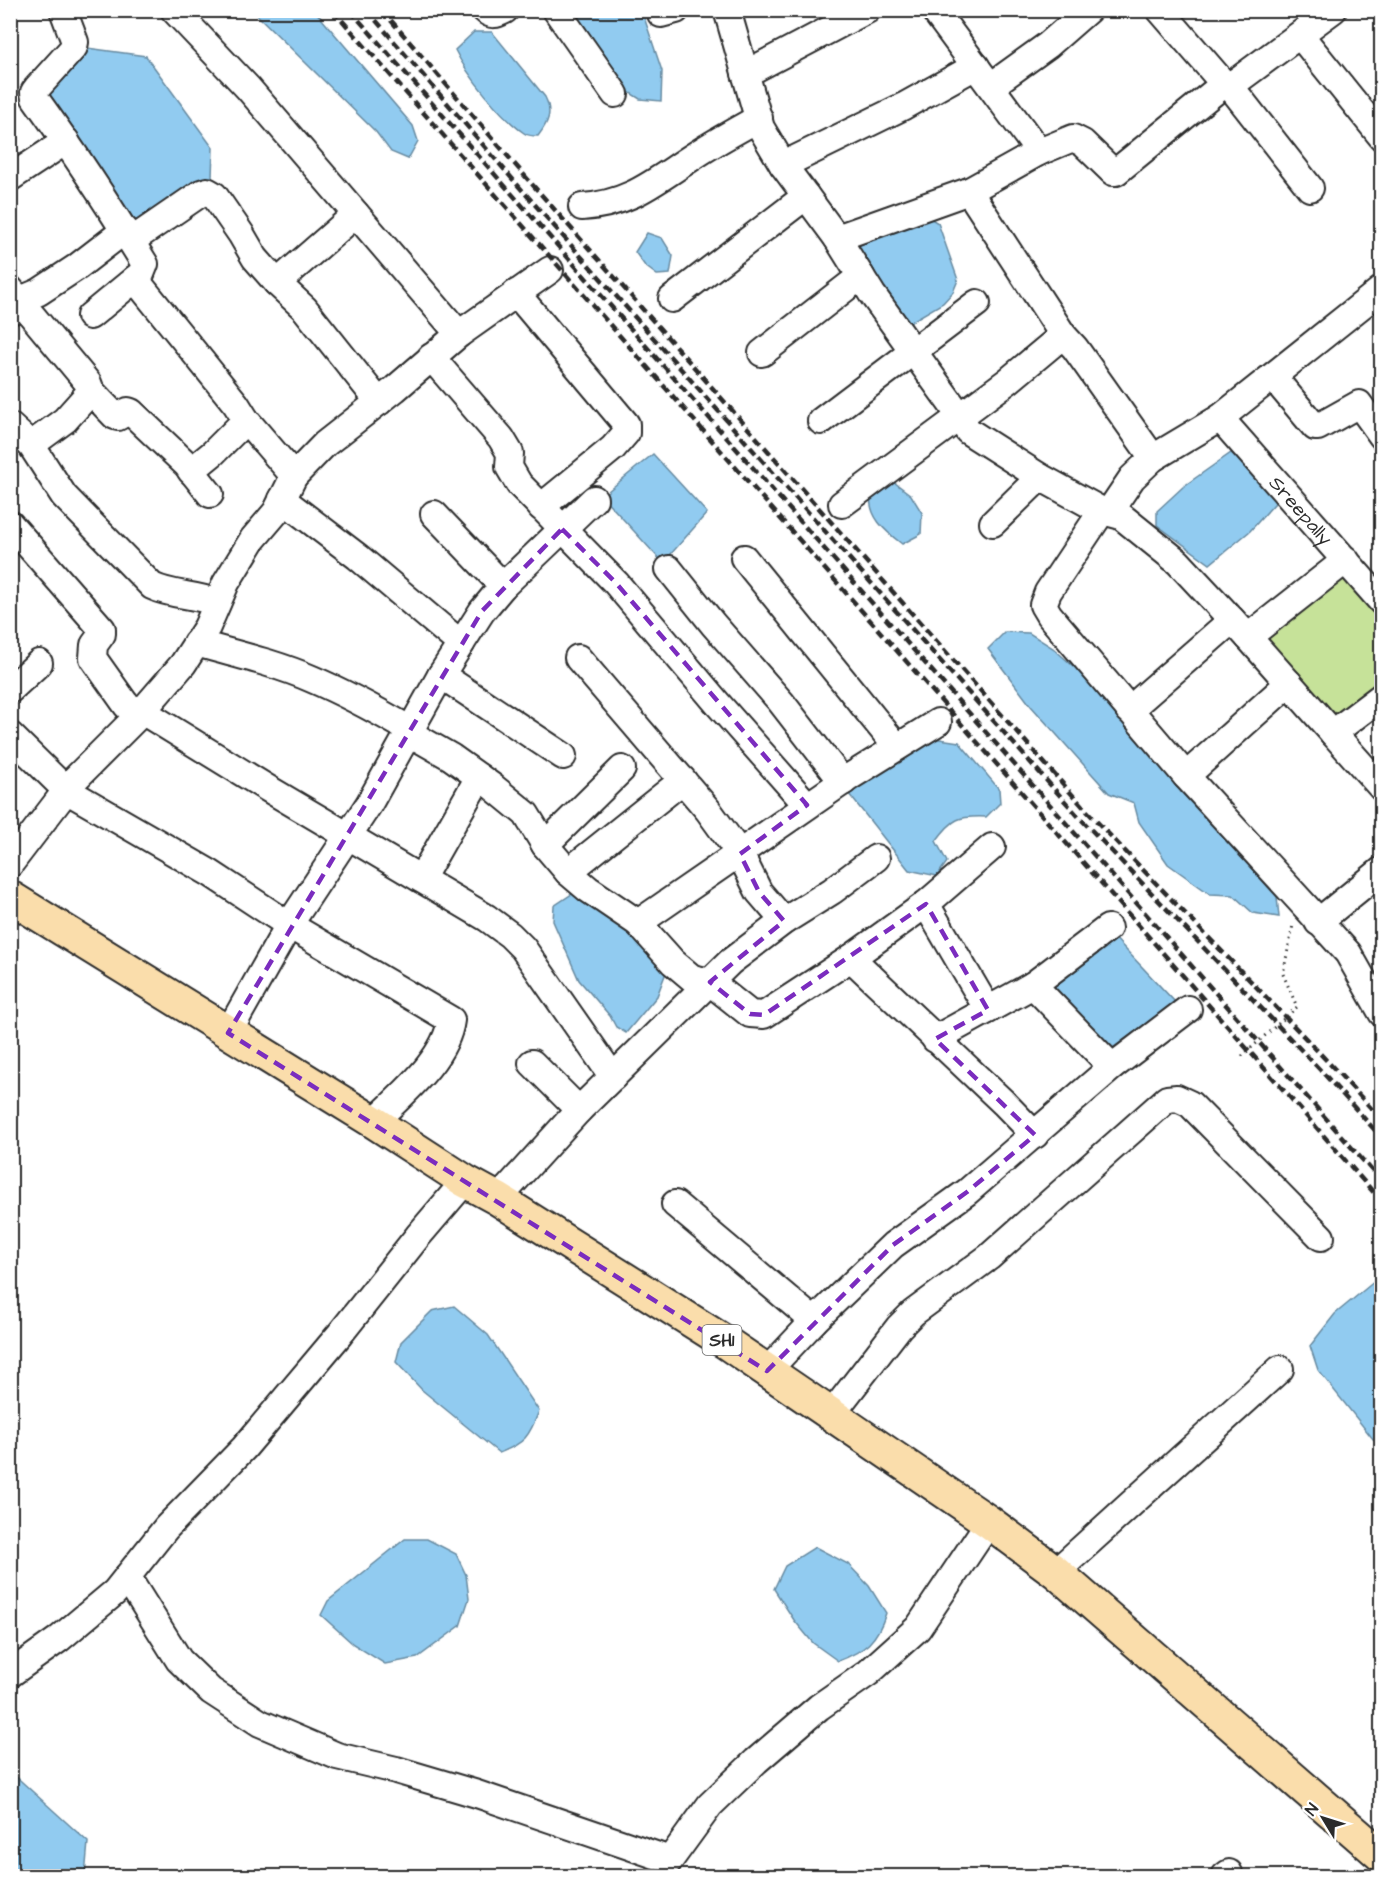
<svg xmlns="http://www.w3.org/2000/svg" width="1392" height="1887" viewBox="0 0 1392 1887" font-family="'Architects Daughter',sans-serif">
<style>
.green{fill:#c6e299;stroke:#788662;stroke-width:1.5}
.water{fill:#91cbf0;stroke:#688ba1;stroke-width:1.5}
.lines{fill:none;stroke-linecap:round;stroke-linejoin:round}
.minor-casing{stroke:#2b2b2b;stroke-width:30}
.major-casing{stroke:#2b2b2b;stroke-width:36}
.path{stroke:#2b2b2b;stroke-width:3;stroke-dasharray:1.5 4.5;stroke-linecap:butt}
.minor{stroke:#fff;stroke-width:26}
.major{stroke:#faddab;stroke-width:32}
.rail{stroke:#2b2b2b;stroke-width:4.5;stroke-dasharray:9 4.5;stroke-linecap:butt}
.marked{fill:none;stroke:#7b2cbf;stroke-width:4.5;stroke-dasharray:12 8;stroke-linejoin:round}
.labels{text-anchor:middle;stroke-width:4.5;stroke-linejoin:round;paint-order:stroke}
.shield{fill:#fff;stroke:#6b6b6b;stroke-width:1.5}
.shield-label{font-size:18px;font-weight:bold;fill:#2b2b2b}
.street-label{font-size:20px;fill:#2b2b2b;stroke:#fff}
</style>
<rect width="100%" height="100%" fill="#fff"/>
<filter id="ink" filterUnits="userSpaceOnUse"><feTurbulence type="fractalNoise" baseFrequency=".0167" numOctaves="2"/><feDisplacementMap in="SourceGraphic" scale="12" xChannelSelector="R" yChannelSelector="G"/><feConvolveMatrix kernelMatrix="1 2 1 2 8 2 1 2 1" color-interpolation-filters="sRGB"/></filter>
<g filter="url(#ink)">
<path class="green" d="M1345 567 1381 608V689L1333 728 1255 638Z"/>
<path class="water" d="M253 11H315L413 126 418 141 408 159 391 152 376 132Z
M567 11H642L662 71 661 101 640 99 611 81Z
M474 32H492L545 97C553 113 548 123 538 136 533 136 528 136 524 133 501 117 467 75 455 50Z
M87 48 146 56 213 148 212 177 153 218 138 225 41 97Z
M925 215 938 223 958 280 953 292 943 303 907 324 860 254V244Z
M647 233 662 238 673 256 670 274 657 275 645 266 635 252Z
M1231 453 1267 485 1275 503 1250 531 1210 564 1157 525V511L1184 486Z
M653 454 707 513 663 563 602 496Z
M885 482 895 483 911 495 922 513 921 534 902 544C885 531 867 516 871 493Z
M1005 632 1029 633 1053 648 1122 710 1177 771 1181 792 1195 805 1277 897 1279 917 1253 913 1233 895 1210 894 1168 864 1139 822 1134 803 1109 793 1031 706 988 649Z
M933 738 959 742 999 789 1000 803 986 817C958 816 953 818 936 841L947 862 937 876 909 870 845 789Z
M578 890 670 962 657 996 626 1033 616 1027 610 1016 579 980 553 921 554 906Z
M1111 934 1175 1002 1106 1053 1045 987Z
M1381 1276V1443L1373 1439 1318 1370 1310 1346 1335 1314Z
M454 1306 488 1335 539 1411C529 1437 525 1443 499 1453L422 1390 396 1362 401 1342 432 1311Z
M405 1539H427L456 1554 466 1575 469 1599 460 1626 417 1658 385 1664 353 1644 321 1615 328 1601Z
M815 1547 848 1564 869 1586 886 1613C877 1641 865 1651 838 1661L813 1643 794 1620 774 1589 785 1566Z
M11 1772 88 1842 85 1876H11Z"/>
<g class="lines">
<g class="minor-casing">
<g id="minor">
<path d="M63 10 75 42 74 47 37 88 34 92 35 98C74 152 110 207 145 264L141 274 90 316"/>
<path d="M174 10 248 88 459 334"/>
<path d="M485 10C492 17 497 14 505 10"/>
<path d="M556 10 615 94"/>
<path d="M727 10 761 128 783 165 837 238 872 294 960 416 968 431 1040 477 1102 511 1121 516 1178 562 1248 637 1333 733 1382 696"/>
<path d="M934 10 1039 152"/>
<path d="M1160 10 1224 84 1230 86 1333 10"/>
<path d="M661 14 676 10"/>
<path d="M1300 35 1382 137"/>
<path d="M745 74 867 10"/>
<path d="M991 86 1048 45 1088 10"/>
<path d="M1230 86 1310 188"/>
<path d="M783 165 904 106 976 66"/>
<path d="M10 178 66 141"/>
<path d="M969 191 1063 335 1075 348 1153 458"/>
<path d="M582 207C630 204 655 181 694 156 715 142 737 130 759 118"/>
<path d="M837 238 969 191 1039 152 1073 138 1083 143 1113 172H1116L1224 84"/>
<path d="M131 241 201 193 207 191 214 195 241 234 255 258 277 283 305 309 379 402"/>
<path d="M135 279 236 404 246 420 294 476"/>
<path d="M277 283 356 214"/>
<path d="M10 289 88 383 91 391 115 416 118 417 128 411 131 412 186 464 210 494"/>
<path d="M516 293 626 424V433L613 448 541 507"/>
<path d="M672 299 806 196"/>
<path d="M11 311 20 300 39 292 77 267 125 230"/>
<path d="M762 353 861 276"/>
<path d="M431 357 501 438 510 453 509 467 519 484 616 583 718 704 807 805"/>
<path d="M1273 377 1315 427H1318L1359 404 1382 436"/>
<path id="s1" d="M1220 418 1382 602"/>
<path d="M821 421 977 303"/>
<path d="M10 426 31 445 64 496 152 586C172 596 196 594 217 603"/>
<path d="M31 445 65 420 91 391"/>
<path d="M191 471 213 453 246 420"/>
<path d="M282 499 358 557 461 644"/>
<path d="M842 504 1008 381 1063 335"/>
<path d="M1102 511 1048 592 1043 605 1049 615 1186 776"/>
<path d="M1109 512 1132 478 1153 458 1220 418 1382 289"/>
<path d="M434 514 503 586"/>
<path d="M993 523 1040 477"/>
<path d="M10 524 102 629V634L94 645 93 658 127 706 142 711 267 788 487 918 510 935 523 948 613 1077"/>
<path d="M744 558 897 747"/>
<path d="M669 569 713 624 781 702 843 782"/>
<path d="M1248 637 1346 560"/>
<path d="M196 643C235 654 275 663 312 679 345 693 376 710 407 728L409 733 451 757 493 787 526 814 545 845 568 872 588 889 638 923 673 962 692 978 710 982 750 1014 764 1015 851 958 926 904 992 847"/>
<path d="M578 658 708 810 740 854 759 892 784 921"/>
<path d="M441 675 563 756"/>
<path d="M1289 683 1186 776 1348 953 1382 1013"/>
<path d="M10 690 39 663"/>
<path d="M1129 710 1232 620"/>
<path d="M1333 733 1382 788"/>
<path d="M10 735 66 790 210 873 289 925 451 1020C446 1059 401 1095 374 1122"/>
<path d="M545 845 622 769"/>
<path d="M10 864 75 779 138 716 183 664 207 627 226 583 253 539 276 512 294 476 325 444 395 389 459 334 550 270"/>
<path d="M568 872 683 780"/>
<path d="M421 879 479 777"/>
<path d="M926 904 988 1010"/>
<path d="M1318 922 1382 870"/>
<path d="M638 923 851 776 938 722"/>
<path d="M851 958 1004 1103 1035 1135"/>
<path d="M1033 985 1112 1067"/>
<path d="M228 1033 289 925 369 804 441 675 482 611 503 586 594 499"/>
<path d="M935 1039 1033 985 1108 928"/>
<path d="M532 1063 579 1110"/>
<path d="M498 1199 579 1110 730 962 784 921 832 891 876 858"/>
<path d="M675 1204 814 1321"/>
<path d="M767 1371 814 1321 893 1245 967 1192 1112 1067 1188 1009"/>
<path d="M831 1415 899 1327 913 1313 989 1257 1167 1099 1177 1098 1190 1104 1321 1237"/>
<path d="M1056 1572 1280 1369"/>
<path d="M127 1577 179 1660 211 1691 260 1723 337 1756 396 1770 477 1794 670 1860 710 1805 756 1761 819 1707 868 1673 918 1628 989 1522"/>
<path d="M10 1674 59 1639 115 1592 166 1528 244 1448 340 1334 418 1236 465 1181"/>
<path d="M1225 1876 1229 1873"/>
</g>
</g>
<g class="major-casing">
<path id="major" d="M10 897 374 1122 465 1181 498 1199 725 1342 989 1522 1056 1572 1382 1856"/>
</g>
<path class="path" d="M1242 1056 1297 1007 1283 974 1293 925"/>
<use href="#minor" class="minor"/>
<use href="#major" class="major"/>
<path class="rail" d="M333 10 1382 1202
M350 10 1382 1182
M367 10 522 190 1079 817 1325 1075 1382 1138
M382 10 531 183 1086 810C1184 914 1285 1014 1382 1120"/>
</g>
</g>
<path class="marked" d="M562 529 616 583 807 805 740 854 759 892 784 921 710 982 750 1014 764 1015 926 904 988 1010 935 1039 1035 1135 967 1192 893 1245 767 1371 228 1033 482 611Z"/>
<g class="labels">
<rect class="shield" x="702.5" y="1325" width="39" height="30" rx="4.5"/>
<g class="shield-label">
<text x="722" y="1346">SH1</text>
</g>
<g class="street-label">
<text dy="7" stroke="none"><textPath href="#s1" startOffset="123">Sreepally</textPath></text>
</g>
</g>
<rect width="1392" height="1887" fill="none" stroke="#fff" stroke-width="36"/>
<rect x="18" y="18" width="1356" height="1851" fill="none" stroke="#2b2b2b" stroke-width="2" filter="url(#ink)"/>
<g transform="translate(1323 1818) rotate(308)" stroke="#ffffff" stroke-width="4.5" paint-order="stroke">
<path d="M0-4.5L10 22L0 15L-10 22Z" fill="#2b2b2b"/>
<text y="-9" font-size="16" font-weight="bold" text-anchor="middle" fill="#2b2b2b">N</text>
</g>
</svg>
